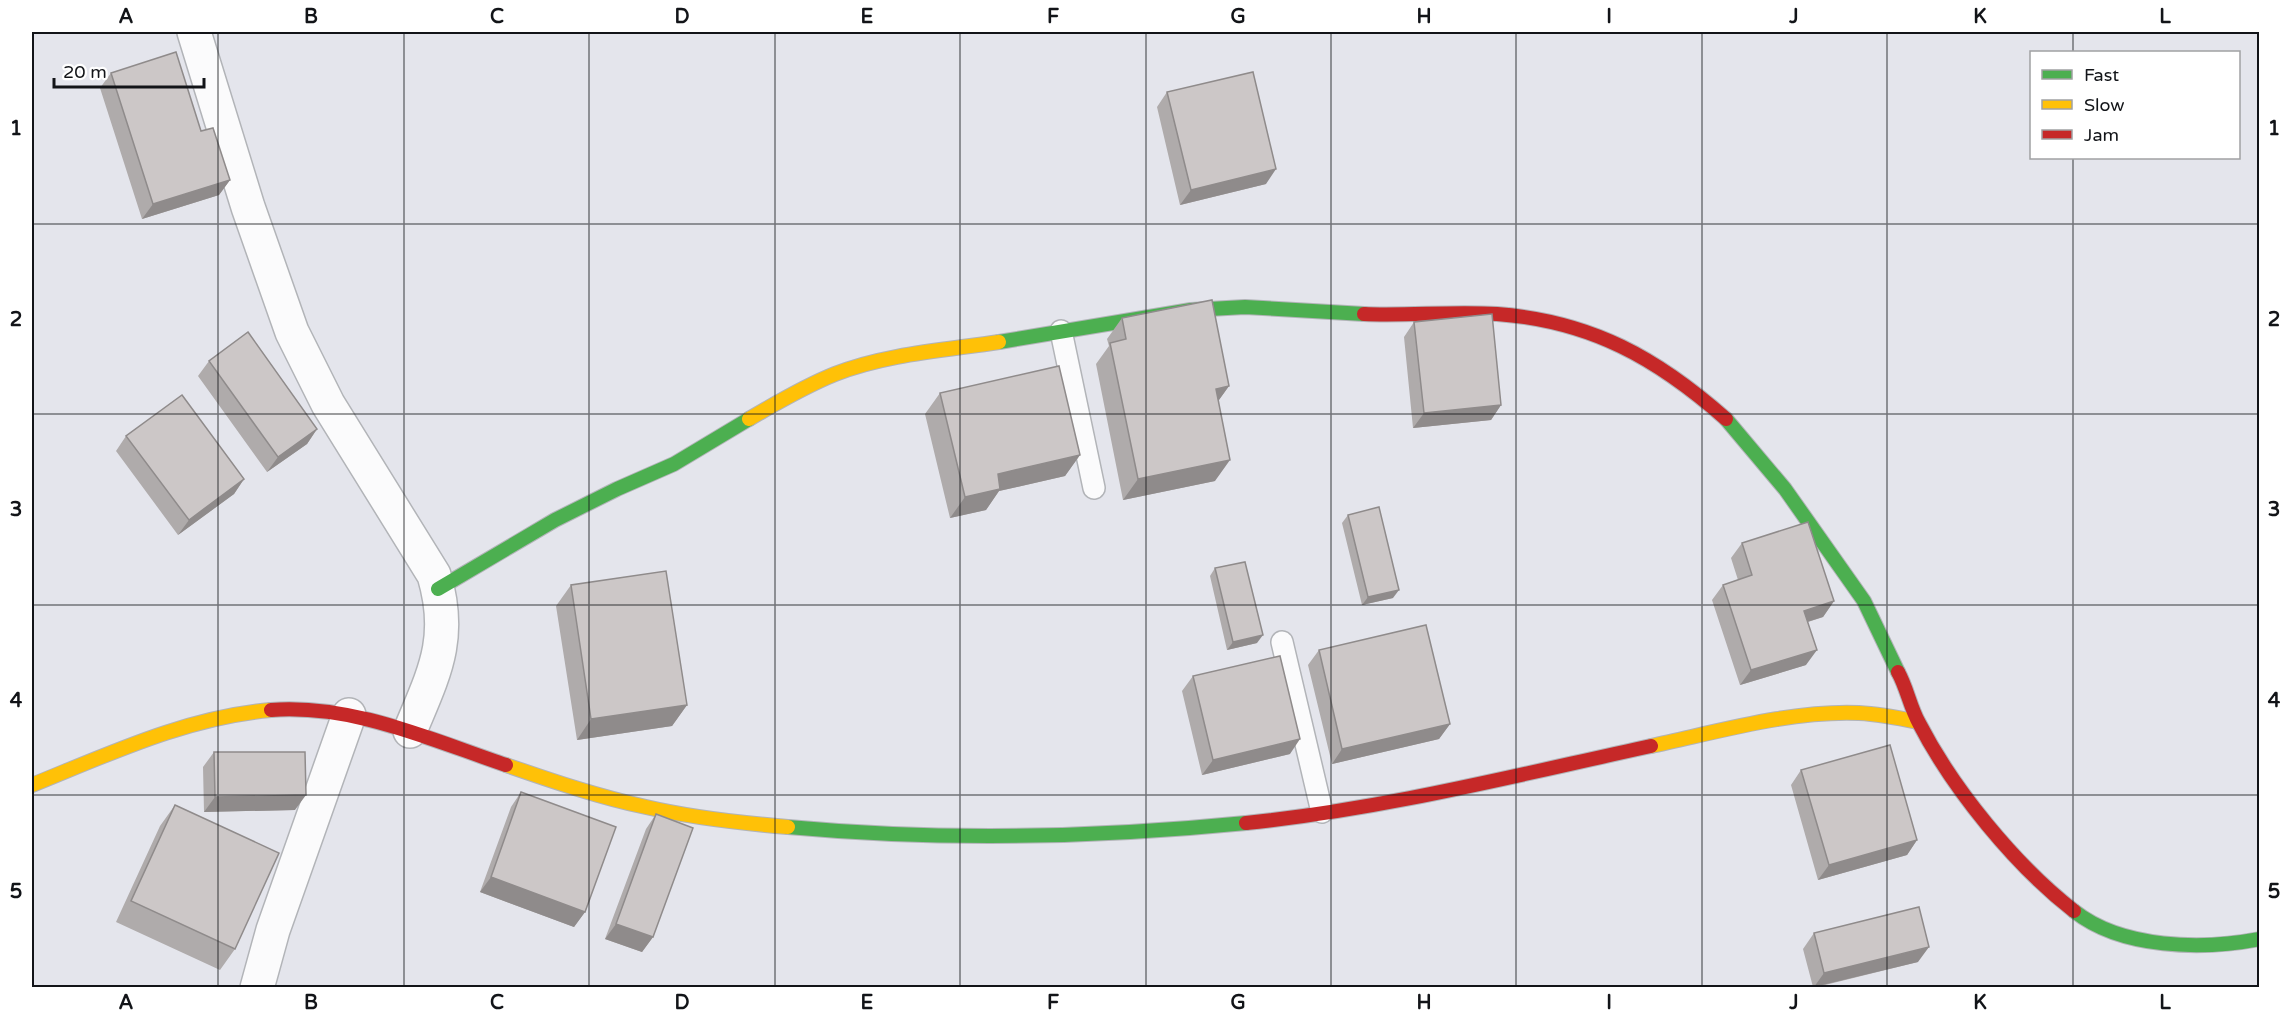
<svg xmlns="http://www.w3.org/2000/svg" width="2291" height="1019" viewBox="0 0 2291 1019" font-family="'Varela Round',sans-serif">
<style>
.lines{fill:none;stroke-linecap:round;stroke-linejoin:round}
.lane-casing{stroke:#b2b4b8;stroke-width:24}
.street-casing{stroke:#b2b4b8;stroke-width:36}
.fast-casing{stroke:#b2b4b8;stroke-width:16}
.slow-casing{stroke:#b2b4b8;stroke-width:16}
.jam-casing{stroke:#b2b4b8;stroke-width:16}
.lane{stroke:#fbfbfc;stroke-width:21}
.street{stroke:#fbfbfc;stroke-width:33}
.fast{stroke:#4caf50;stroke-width:14}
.slow{stroke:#ffc107;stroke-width:14}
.jam{stroke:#c62828;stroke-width:14}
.wall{fill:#afabab}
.shaded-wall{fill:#8f8b8b}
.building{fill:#ccc7c7;stroke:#8f8b8b;stroke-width:1.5}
.grid{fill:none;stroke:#121418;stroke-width:1.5;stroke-opacity:0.55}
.neatline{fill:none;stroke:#121418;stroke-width:2}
.grid-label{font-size:20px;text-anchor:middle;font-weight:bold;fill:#121418}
</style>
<rect width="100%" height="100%" fill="#e4e5ec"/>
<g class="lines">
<g class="lane-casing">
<path id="lane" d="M1061 331 1094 488
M1282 642 1322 812"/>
</g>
<g class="street-casing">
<path id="street" d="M194 32 248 207 292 332 328 404 434 575C453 639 434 673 410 731
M257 988 273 930 349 715"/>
</g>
<g class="fast-casing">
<path id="fast" d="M999 342 1191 310 1245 307 1364 314
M1726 419 1785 489 1864 601 1898 672
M438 589 555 520 617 489 674 464 749 419
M788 827C941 841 1094 838 1246 823
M2074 911C2122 949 2202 950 2260 939"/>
</g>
<g class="slow-casing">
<path id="slow" d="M749 419C776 403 805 386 835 374 885 354 946 350 999 342
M1651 746C1717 732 1792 710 1859 713 1879 714 1899 718 1918 722
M506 765C552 781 599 797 646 807 693 818 740 823 788 827
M32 785C109 754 187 717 271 710"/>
</g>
<g class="jam-casing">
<path id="jam" d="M1364 314C1408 316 1453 311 1497 314 1591 321 1657 358 1726 419
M1898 672C1907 688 1910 707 1919 723 1953 789 2015 865 2074 911
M271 710C353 704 429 739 506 765
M1246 823C1384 809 1517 775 1651 746"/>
</g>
<use href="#lane" class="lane"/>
<use href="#street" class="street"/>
<use href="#fast" class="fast"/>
<use href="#slow" class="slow"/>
<use href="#jam" class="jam"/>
</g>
<path class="wall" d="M111 73 201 131 230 180 219 195 142 219 100 88Z
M1167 92 1266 184 1180 205 1157 107Z
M1122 318 1229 386 1218 401 1215 481 1123 500 1096 364 1109 346 1107 339Z
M1414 322 1501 405 1491 420 1413 428 1404 337Z
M209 361 317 429 307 444 267 472 198 376Z
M940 393 1080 455 1065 476 999 491 986 510 950 518 925 414Z
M126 436 244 479 234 494 178 535 116 451Z
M1348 515 1393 598 1362 605 1342 523Z
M1742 543 1834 601 1823 617 1808 622 1806 665 1740 685 1712 600 1723 585 1738 580 1731 558Z
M1215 568 1257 643 1227 650 1210 576Z
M571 585 687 705 672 726 577 740 556 606Z
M1319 650 1450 724 1439 739 1332 764 1308 665Z
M1193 676 1290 754 1202 775 1182 691Z
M214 752 295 810 204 812 203 767Z
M1801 770 1917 840 1907 855 1818 880 1791 785Z
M521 792 585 912 574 927 480 892 511 807Z
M175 805 235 949 220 970 116 922 160 826Z
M656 814 653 937 642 952 605 939 646 829Z
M1814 933 1918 962 1817 987H1813L1803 949Z"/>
<path class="shaded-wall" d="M1276 169 1266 184 1180 205 1191 190Z
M230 180 219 195 142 219 153 204Z
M1229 386 1214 407 1216 389Z
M1501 405 1491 420 1413 428 1424 413Z
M317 429 307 444 267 472 278 457Z
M1080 455 1065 476 999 491 986 510 950 518 965 497 998 474Z
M1230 460 1215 481 1123 500 1138 479Z
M244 479 234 494 178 535 189 520Z
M1399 590 1393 598 1362 605 1368 597Z
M1834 601 1823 617 1794 626 1804 611Z
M1263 635 1257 643 1227 650 1233 642Z
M1817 650 1806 665 1740 685 1751 670Z
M687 705 672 726 577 740 591 719Z
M1450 724 1439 739 1332 764 1342 749Z
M1300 739 1290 754 1202 775 1213 760Z
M306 795 295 810 204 812 215 797Z
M1917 840 1907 855 1818 880 1829 865Z
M491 877 585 912 574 927 480 892Z
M616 924 653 937 642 952 605 939Z
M1929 947 1918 962 1814 987 1824 973Z"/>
<path class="building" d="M176 52 201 131 213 128 230 180 153 204 111 73Z
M1253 72 1276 169 1191 190 1167 92Z
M1212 300 1229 386 1216 389 1230 460 1138 479 1110 343 1126 339 1122 318Z
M1492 314 1501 405 1424 413 1414 322Z
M248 332 317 429 278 457 209 361Z
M1059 366 1080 455 998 474 1000 489 965 497 940 393Z
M182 395 244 479 189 520 126 436Z
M1379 507 1399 590 1368 597 1348 515Z
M1808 522 1834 601 1804 611 1817 650 1751 670 1723 585 1752 575 1742 543Z
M1245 562 1263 635 1233 642 1215 568Z
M666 571 687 705 591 719 571 585Z
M1426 625 1450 724 1342 749 1319 650Z
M1280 656 1300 739 1213 760 1193 676Z
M1890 745 1917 840 1829 865 1801 770Z
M214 752H305L306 795 215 797Z
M521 792 616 827 585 912 491 877Z
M175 805 279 853 235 949 131 901Z
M656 814 693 828 653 937 616 924Z
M1919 907 1929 947 1824 973 1814 933Z"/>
<path class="grid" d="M218 32V988M404 32V988M589 32V988M775 32V988M960 32V988M1146 32V988M1331 32V988M1516 32V988M1702 32V988M1887 32V988M2073 32V52M2073 158V988M32 224H2260M32 414H2260M32 605H2260M32 795H2260"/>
<rect width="2291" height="1019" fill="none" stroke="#ffffff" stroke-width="66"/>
<rect x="2030" y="51" width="210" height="108" fill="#ffffff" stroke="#a0a1a3" stroke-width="1.5"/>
<rect x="2042" y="70" width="30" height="9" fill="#4caf50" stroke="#a0a1a3" stroke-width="1.5"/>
<text x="2084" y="81" font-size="18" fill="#121418">Fast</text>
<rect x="2042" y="100" width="30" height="9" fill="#ffc107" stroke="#a0a1a3" stroke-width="1.5"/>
<text x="2084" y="111" font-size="18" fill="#121418">Slow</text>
<rect x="2042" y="130" width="30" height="9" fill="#c62828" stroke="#a0a1a3" stroke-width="1.5"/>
<text x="2084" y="141" font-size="18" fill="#121418">Jam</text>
<path d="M54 78v9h150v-9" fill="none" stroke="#121418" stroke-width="3"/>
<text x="63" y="78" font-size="18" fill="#121418" stroke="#ffffff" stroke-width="4.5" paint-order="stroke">20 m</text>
<rect x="33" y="33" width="2225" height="953" class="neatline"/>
<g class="grid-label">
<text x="126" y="23">A</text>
<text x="311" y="23">B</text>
<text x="497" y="23">C</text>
<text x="682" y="23">D</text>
<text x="867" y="23">E</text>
<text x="1053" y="23">F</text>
<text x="1238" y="23">G</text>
<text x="1424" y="23">H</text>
<text x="1609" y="23">I</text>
<text x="1794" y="23">J</text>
<text x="1980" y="23">K</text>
<text x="2165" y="23">L</text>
<text x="16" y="135">1</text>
<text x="2274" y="135">1</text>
<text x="16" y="326">2</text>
<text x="2274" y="326">2</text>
<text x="16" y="516">3</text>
<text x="2274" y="516">3</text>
<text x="16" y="707">4</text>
<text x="2274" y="707">4</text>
<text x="16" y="898">5</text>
<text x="2274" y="898">5</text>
<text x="126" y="1009">A</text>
<text x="311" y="1009">B</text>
<text x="497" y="1009">C</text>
<text x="682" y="1009">D</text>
<text x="867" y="1009">E</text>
<text x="1053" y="1009">F</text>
<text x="1238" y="1009">G</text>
<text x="1424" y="1009">H</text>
<text x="1609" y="1009">I</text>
<text x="1794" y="1009">J</text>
<text x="1980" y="1009">K</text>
<text x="2165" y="1009">L</text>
</g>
</svg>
